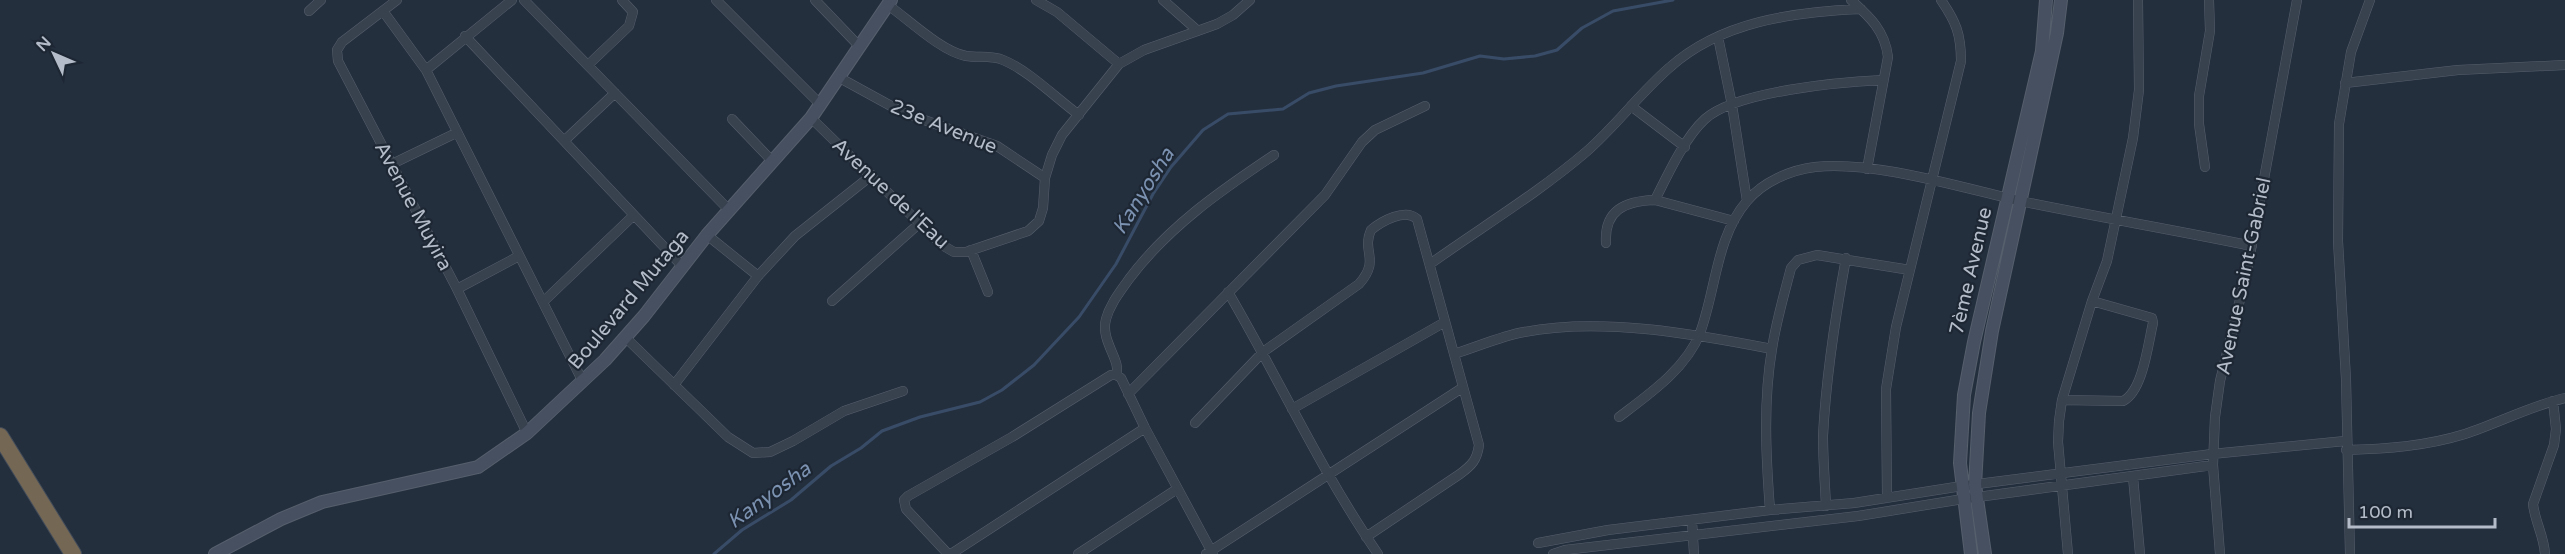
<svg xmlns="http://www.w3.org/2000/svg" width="2565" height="554" viewBox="0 0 2565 554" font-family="'Varela Round',sans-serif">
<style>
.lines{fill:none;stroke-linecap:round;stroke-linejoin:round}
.stream{stroke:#394c67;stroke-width:3}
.street-casing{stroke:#565f6c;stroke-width:10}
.secondary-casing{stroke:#565f6c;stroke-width:14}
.highway-casing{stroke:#434c59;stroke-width:18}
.street{stroke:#38414e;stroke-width:9}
.secondary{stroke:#465061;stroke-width:12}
.highway{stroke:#746855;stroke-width:16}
.labels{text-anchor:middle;stroke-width:4.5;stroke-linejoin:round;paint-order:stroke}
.street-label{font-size:20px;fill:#b4bcc9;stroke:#1d2633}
.water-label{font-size:21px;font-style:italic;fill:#7c92b1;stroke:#1d2633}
</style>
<rect width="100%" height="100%" fill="#242f3e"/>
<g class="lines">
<path class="stream" d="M714 554 742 530 791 500 831 466 861 448 882 431 920 417 980 402 1002 390 1034 365 1079 317 1116 264 1153 194 1171 167 1203 130 1228 114 1283 109 1309 93 1336 86 1423 73 1480 56 1504 59 1535 56 1557 50 1582 28 1613 11 1673 0"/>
<g class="street-casing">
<path id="street" d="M397 0 342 42 337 50 338 61 457 289 527 433
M524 0 729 210
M716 0 821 105
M815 0 859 46
M1036 0 1057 12 1119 64
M1163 0 1198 31
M1851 0C1870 17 1885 31 1888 57L1867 169
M888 5C909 20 941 51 966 56 979 58 991 55 1003 60 1028 70 1056 98 1079 115
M309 11 321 0
M383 11 426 70 583 382
M465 36 683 267
M1718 37 1732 105 1747 201
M588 65 629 26 633 12 622 0
M426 70 512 0
M840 78 902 112 997 146 1045 178
M2345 83 2458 70 2565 65
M1631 106 1685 147
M811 118 942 245 954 252H966L1028 231 1039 221 1043 208 1045 178 1052 155 1062 135 1119 64 1144 50 1217 24 1233 15 1250 0
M732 119 773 162
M565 140 615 93
M392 164 456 133
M2205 167 2199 124V96L2210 31 2209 0
M1655 200 1734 221
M707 235 758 276
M1606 243C1604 210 1625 201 1655 200 1667 176 1685 137 1705 119 1736 91 1841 82 1883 80
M971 250 988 292
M1430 264C1482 227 1538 193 1586 152 1616 126 1639 94 1669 68 1721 21 1794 12 1861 9
M457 289 519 256
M1228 292C1279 379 1321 471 1378 554
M832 301 921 222
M543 302 634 215
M625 337 728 437 753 453 770 452 793 441 844 411 903 391
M1454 354C1477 347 1501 336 1524 332 1602 317 1695 334 1772 349
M1116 375C1122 360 1100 342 1106 319 1110 304 1120 292 1129 279 1168 227 1220 191 1274 155
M674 385 758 276 795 236 872 175
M1128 394 1325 195 1362 142 1375 130 1425 106
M2062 400 2123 401C2143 391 2148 344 2153 323L2152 318 2092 301
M1292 409 1445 322
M1619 417C1648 395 1686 369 1700 333 1716 290 1716 237 1747 201 1763 182 1790 170 1815 167 1872 160 1963 188 2020 201 2097 217 2175 230 2252 246
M1195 423 1263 352 1359 284C1381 259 1361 252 1371 230 1382 221 1405 208 1417 219L1479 445C1477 460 1472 465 1460 474L1366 537
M2346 450C2387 449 2426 446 2465 434 2499 423 2530 406 2565 398
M2133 477 2140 554
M1887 498 1886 389 1896 327 1961 61C1961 34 1956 22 1941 0
M1826 506C1825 483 1823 459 1823 436 1826 376 1835 318 1846 258
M1770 510C1766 457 1763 402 1772 349 1776 322 1784 295 1791 268L1798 260 1817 255 1910 270
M1692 521 1694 554
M1538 543 1608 530 1770 510 1854 503 1962 486 2212 454 2345 441
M948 554 906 509 904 500 908 496 1012 437 1111 375H1116L1121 378 1145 428 1213 554
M951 554 1145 428
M1078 554 1177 489
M1206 554 1462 388
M1553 554 1565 550 1858 516 1963 499 2213 465
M2068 554 2058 442 2059 421 2062 400 2092 301 2107 261 2133 138 2139 90 2138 0
M2220 554 2213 465 2215 417 2220 381 2247 271 2297 0
M2350 554 2346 379 2338 241 2339 124 2351 52 2370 0
M2545 554C2544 536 2535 522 2533 504L2554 445 2556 429 2553 401"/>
</g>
<g class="secondary-casing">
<path id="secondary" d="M215 554 281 519 322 502 478 467 527 433 605 360 644 316 707 235 811 118 891 0
M1971 554 1960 463 1964 395 1974 342 2042 51 2046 0
M1985 554 1975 485 1979 413 1992 331 2057 33 2061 0"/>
</g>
<g class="highway-casing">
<path id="highway" d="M0 436 73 554"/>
</g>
<use href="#street" class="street"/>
<use href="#secondary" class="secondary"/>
<use href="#highway" class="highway"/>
</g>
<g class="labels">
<g class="street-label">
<text transform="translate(944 126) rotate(22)" y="7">23e Avenue</text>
<text transform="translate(891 193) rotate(43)" y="7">Avenue de l'Eau</text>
<text transform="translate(414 206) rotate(62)" y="7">Avenue Muyira</text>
<text transform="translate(1970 271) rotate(-77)" y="7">7ème Avenue</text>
<text transform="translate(2243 276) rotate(-78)" y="7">Avenue Saint-Gabriel</text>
<text transform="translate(628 299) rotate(-50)" y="7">Boulevard Mutaga</text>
</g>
<g class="water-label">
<text transform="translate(1143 191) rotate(-58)" y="7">Kanyosha</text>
<text transform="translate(769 495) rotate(-36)" y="7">Kanyosha</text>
</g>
</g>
<g transform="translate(54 54) rotate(314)" stroke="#1d2633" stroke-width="4.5" paint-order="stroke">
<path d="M0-4.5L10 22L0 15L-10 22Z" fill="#b4bcc9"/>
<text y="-9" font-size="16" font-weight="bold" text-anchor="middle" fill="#b4bcc9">N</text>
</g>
<path d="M2349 518v9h146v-9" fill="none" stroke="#b4bcc9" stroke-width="3"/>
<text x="2358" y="518" font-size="18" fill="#b4bcc9" stroke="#1d2633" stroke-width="4.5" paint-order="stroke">100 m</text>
</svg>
